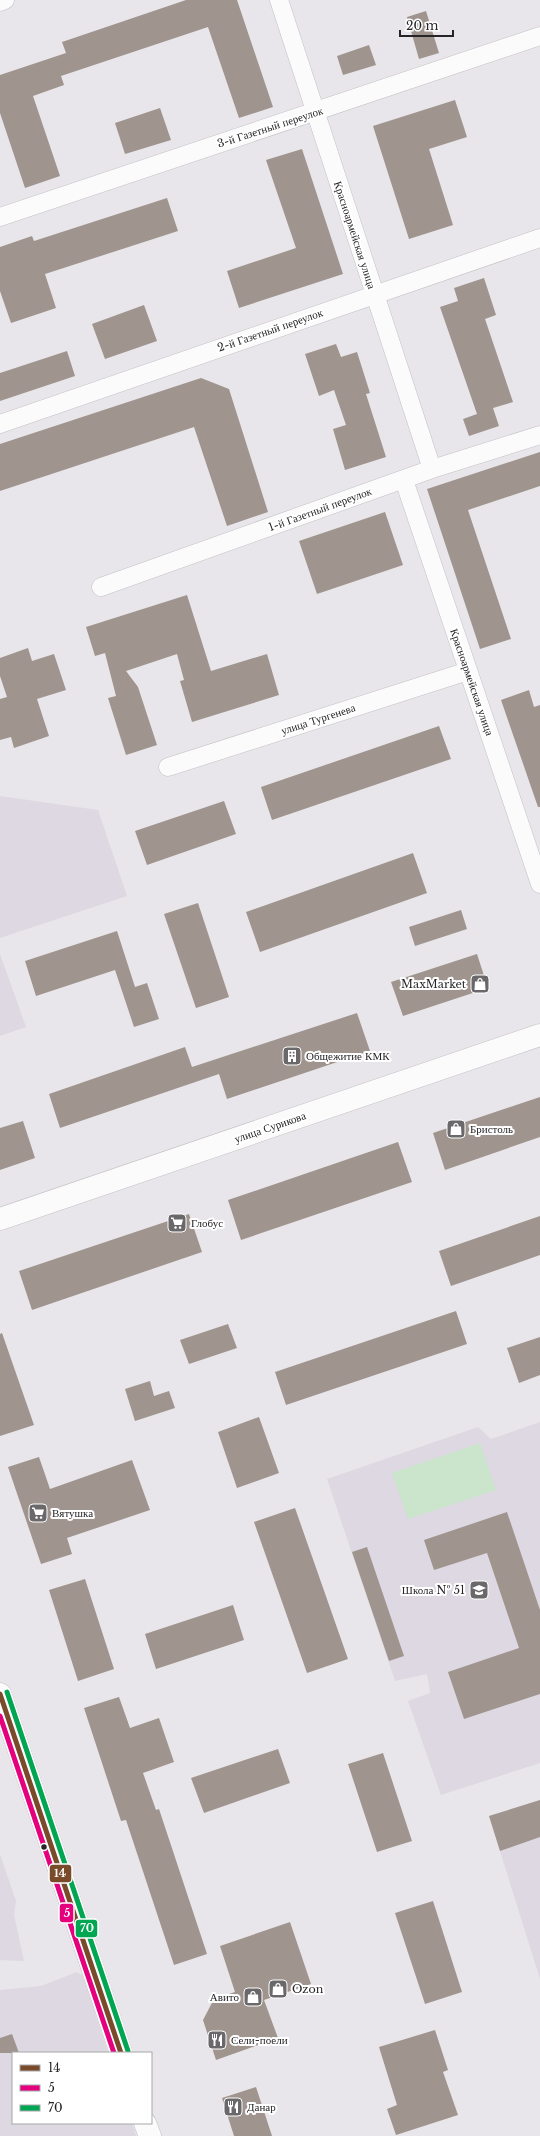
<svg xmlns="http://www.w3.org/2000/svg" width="540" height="2136" viewBox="0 0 540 2136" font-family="'Libre Baskerville',serif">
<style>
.built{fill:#ddd8e1}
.green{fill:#cbe4cc}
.building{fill:#9f948e}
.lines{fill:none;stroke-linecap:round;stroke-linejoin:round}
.street-casing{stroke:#c3c1c4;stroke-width:19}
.secondary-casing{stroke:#c3c1c4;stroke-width:23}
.street{stroke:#fcfbfc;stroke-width:18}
.secondary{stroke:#fcfbfc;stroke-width:22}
.bus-1-casing{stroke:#fff;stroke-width:8}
.bus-2-casing{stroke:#fff;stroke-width:8}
.bus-3-casing{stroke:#fff;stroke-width:8}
.bus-1{stroke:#7a4b2a;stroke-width:5}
.bus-2{stroke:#e5007d;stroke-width:5}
.bus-3{stroke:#00a651;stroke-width:5}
.bus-dot{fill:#262427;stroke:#fff;stroke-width:1.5}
.labels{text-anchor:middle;stroke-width:4;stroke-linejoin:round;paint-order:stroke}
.street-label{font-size:11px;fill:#262427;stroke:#fff}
.poi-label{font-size:11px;fill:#262427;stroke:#fff;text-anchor:start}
.line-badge{stroke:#fff;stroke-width:1.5}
.badge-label{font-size:11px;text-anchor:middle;font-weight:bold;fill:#fff}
</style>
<rect width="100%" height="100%" fill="#e8e6ea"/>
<path class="built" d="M0 796 98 810 127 896 0 938Z
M0 954 26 1027 0 1036Z
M540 1422V1763L441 1795 408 1701 430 1693 427 1674 395 1681 327 1479 478 1427 491 1439Z
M540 1800V1979L489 1816Z
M0 1854 16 1901 14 1915 24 1961 0 1960Z
M77 1972 83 1976 108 2053H13V2123H132L136 2136H0V1990L41 1986Z"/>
<path class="green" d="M480 1443 496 1490 408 1519 392 1473Z"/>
<path class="building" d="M186 0H237L273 107 239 118 208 27 61 76 64 85 33 96 60 176 25 188 0 113V75L66 53 62 42Z
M426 11 439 53 419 59 407 17Z
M369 45 376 65 343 75 337 56Z
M455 100 467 137 429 149 453 225 409 239 373 126Z
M160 108 171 140 125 154 115 123Z
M302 149 343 274 239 308 227 271 296 248 266 160Z
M167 198 178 231 45 274 56 308 11 323 0 291V247L32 236 34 241Z
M484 278 496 315 485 319 513 402 493 408 499 426 469 436 463 419 477 414 440 307 458 301 454 288Z
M144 305 157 341 105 359 92 324Z
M336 344 341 357 357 352 370 393 366 394 386 457 345 470 333 429 346 425 334 390 319 396 305 354Z
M67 351 75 376 0 401V373Z
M201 378 229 389 268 512 227 526 194 427 0 491V444Z
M540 452V486L468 510 511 639 480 649 427 489Z
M385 512 403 565 317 594 299 541Z
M187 595 211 671 267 654 279 695 192 722 180 681 184 680 177 654 126 671 138 687 157 745 126 755 108 698 116 696 105 653 95 656 86 627Z
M28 648 32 661 54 654 66 690 37 699 49 736 14 748 11 737 0 740V699L7 697 0 676V658Z
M529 690 534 707 540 705V807H538L501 700Z
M439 726 451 759 272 820 261 787Z
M224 801 236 834 147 865 135 831Z
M413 853 427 893 260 952 246 912Z
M198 903 229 997 196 1008 164 914Z
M461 910 467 929 415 946 409 927Z
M117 931 135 987 147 983 159 1019 134 1027 115 970 36 996 25 961Z
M477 954 488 988 403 1016 391 982Z
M357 1013 370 1051 227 1099 219 1074 60 1128 49 1094 185 1047 192 1067Z
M540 1097V1137L445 1170 433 1133Z
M23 1121 35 1158 0 1170V1128Z
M398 1142 412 1182 241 1240 228 1200Z
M189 1214 202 1252 32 1310 19 1271Z
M540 1216V1255L451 1286 439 1251Z
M456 1311 467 1344 286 1405 275 1372Z
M228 1324 237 1348 189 1364 180 1340Z
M2 1333 34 1425 0 1436V1334Z
M540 1337V1375L519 1383 507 1348Z
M150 1381 154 1396 169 1391 175 1408 135 1421 125 1389Z
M259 1417 279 1473 237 1488 218 1432Z
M39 1457 50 1489 132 1460 150 1510 67 1538 72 1554 41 1564 8 1467Z
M295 1508 348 1659 307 1673 254 1522Z
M507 1512 540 1610V1694L464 1719 448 1672 519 1648 487 1553 434 1570 424 1540Z
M367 1547 404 1656 389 1661 352 1552Z
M85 1579 114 1669 78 1681 49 1590Z
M233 1605 244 1640 156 1669 145 1634Z
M119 1697 130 1728 159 1718 174 1762 143 1773 156 1810 159 1809 207 1954 174 1965 126 1820 121 1821 84 1708Z
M278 1749 290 1783 204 1813 191 1778Z
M383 1753 412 1841 377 1852 348 1764Z
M540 1800V1837L500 1851 489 1816Z
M433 1901 462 1992 425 2004 395 1913Z
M290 1922 311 1984 264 2000 278 2038 216 2060 203 2020 214 1999 235 1992 220 1946Z
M435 2030 448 2070 443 2072 458 2115 396 2135 387 2109 397 2105 379 2047Z
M12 2034 19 2053H0V2038Z
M256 2087 272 2136H234L222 2098Z"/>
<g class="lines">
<g class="street-casing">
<path id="street" d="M279 0 432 469
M0 2 5 0
M0 217 540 36
M0 424 540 238
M404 480 540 884
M101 587 432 469 540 435
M168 767 468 671"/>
</g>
<g class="secondary-casing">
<path id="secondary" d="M0 1219 540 1035
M0 1694 121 2053
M145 2123 150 2136"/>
</g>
<use href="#street" class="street"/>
<use href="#secondary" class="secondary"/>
<g class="bus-1-casing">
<path id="bus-1" d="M0 1694 121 2053"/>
</g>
<g class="bus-2-casing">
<path id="bus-2" d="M0 1716 114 2053"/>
</g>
<g class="bus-3-casing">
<path id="bus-3" d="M7 1692 128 2051"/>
</g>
<use href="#bus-1" class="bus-1"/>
<use href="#bus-2" class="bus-2"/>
<use href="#bus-3" class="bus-3"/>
</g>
<defs>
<g id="shop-square" transform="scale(1)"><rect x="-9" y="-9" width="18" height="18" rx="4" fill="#6a686b" stroke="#fff"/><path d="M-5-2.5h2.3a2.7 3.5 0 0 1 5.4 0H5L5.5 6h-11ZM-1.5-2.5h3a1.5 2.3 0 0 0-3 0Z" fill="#fff"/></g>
<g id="building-square" transform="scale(1)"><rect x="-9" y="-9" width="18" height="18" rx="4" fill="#6a686b" stroke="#fff"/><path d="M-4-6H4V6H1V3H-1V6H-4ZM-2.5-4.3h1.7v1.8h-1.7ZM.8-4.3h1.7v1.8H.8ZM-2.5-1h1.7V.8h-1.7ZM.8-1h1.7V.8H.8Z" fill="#fff"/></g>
<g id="supermarket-square" transform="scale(1)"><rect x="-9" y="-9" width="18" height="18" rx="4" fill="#6a686b" stroke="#fff"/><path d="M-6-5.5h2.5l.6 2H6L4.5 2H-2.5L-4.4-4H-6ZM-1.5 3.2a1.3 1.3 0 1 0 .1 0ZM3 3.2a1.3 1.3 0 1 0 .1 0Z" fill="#fff"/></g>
<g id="school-square" transform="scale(1)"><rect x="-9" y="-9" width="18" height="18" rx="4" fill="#6a686b" stroke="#fff"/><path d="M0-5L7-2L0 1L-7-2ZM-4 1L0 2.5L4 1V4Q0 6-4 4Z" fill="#fff"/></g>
<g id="restaurant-square" transform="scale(1)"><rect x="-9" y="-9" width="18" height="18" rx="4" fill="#6a686b" stroke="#fff"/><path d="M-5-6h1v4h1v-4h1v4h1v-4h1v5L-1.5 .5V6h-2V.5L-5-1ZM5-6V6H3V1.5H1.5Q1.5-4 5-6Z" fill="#fff"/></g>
</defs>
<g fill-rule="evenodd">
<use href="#shop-square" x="480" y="984"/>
<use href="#building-square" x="292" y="1056"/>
<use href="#shop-square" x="456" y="1129"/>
<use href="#supermarket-square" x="177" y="1223"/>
<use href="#supermarket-square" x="38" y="1513"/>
<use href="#school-square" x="479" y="1590"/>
<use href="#shop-square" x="278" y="1989"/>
<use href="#shop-square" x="253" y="1997"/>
<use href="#restaurant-square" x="217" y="2040"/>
<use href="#restaurant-square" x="233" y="2107"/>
</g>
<circle class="bus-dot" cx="44" cy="1847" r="3.5"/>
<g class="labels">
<g class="street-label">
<text transform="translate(270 127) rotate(-18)" y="4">3-й Газетный переулок</text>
<text transform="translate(355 235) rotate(72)" y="4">Красноармейская улица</text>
<text transform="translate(270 330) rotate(-19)" y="4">2-й Газетный переулок</text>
<text transform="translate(320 509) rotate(-20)" y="4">1-й Газетный переулок</text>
<text transform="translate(472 682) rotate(71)" y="4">Красноармейская улица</text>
<text transform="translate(318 719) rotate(-18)" y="4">улица Тургенева</text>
<text transform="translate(270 1127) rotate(-19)" y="4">улица Сурикова</text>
</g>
<g class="poi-label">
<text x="466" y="988" text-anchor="end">MaxMarket</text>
<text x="306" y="1060">Общежитие КМК</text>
<text x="470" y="1133">Бристоль</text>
<text x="191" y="1227">Глобус</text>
<text x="52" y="1517">Вятушка</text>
<text x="465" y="1594" text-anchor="end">Школа № 51</text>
<text x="292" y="1993">Ozon</text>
<text x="239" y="2001" text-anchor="end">Авито</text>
<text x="231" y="2044">Сели-поели</text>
<text x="247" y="2111">Данар</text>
</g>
</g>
<g class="line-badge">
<rect x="49" y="1864" width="23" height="19" rx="4" fill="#7a4b2a"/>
<rect x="59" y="1903" width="15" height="20" rx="4" fill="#e5007d"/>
<rect x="75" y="1919" width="23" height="19" rx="4" fill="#00a651"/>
</g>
<g class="badge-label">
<text x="60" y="1877">14</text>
<text x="67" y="1917">5</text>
<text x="87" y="1932">70</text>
</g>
<rect x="12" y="2052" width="140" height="72" fill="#ffffff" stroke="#a8a7a9"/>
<rect x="20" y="2065" width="20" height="6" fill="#7a4b2a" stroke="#a8a7a9"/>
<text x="48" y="2072" font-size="12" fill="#262427">14</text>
<rect x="20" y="2085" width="20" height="6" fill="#e5007d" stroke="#a8a7a9"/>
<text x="48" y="2092" font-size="12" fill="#262427">5</text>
<rect x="20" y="2105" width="20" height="6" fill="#00a651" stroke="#a8a7a9"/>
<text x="48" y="2112" font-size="12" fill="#262427">70</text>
<path d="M400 30v6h53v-6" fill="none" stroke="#262427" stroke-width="2"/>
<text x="406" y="30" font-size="12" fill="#262427" stroke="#ffffff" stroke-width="3" paint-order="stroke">20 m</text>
</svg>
